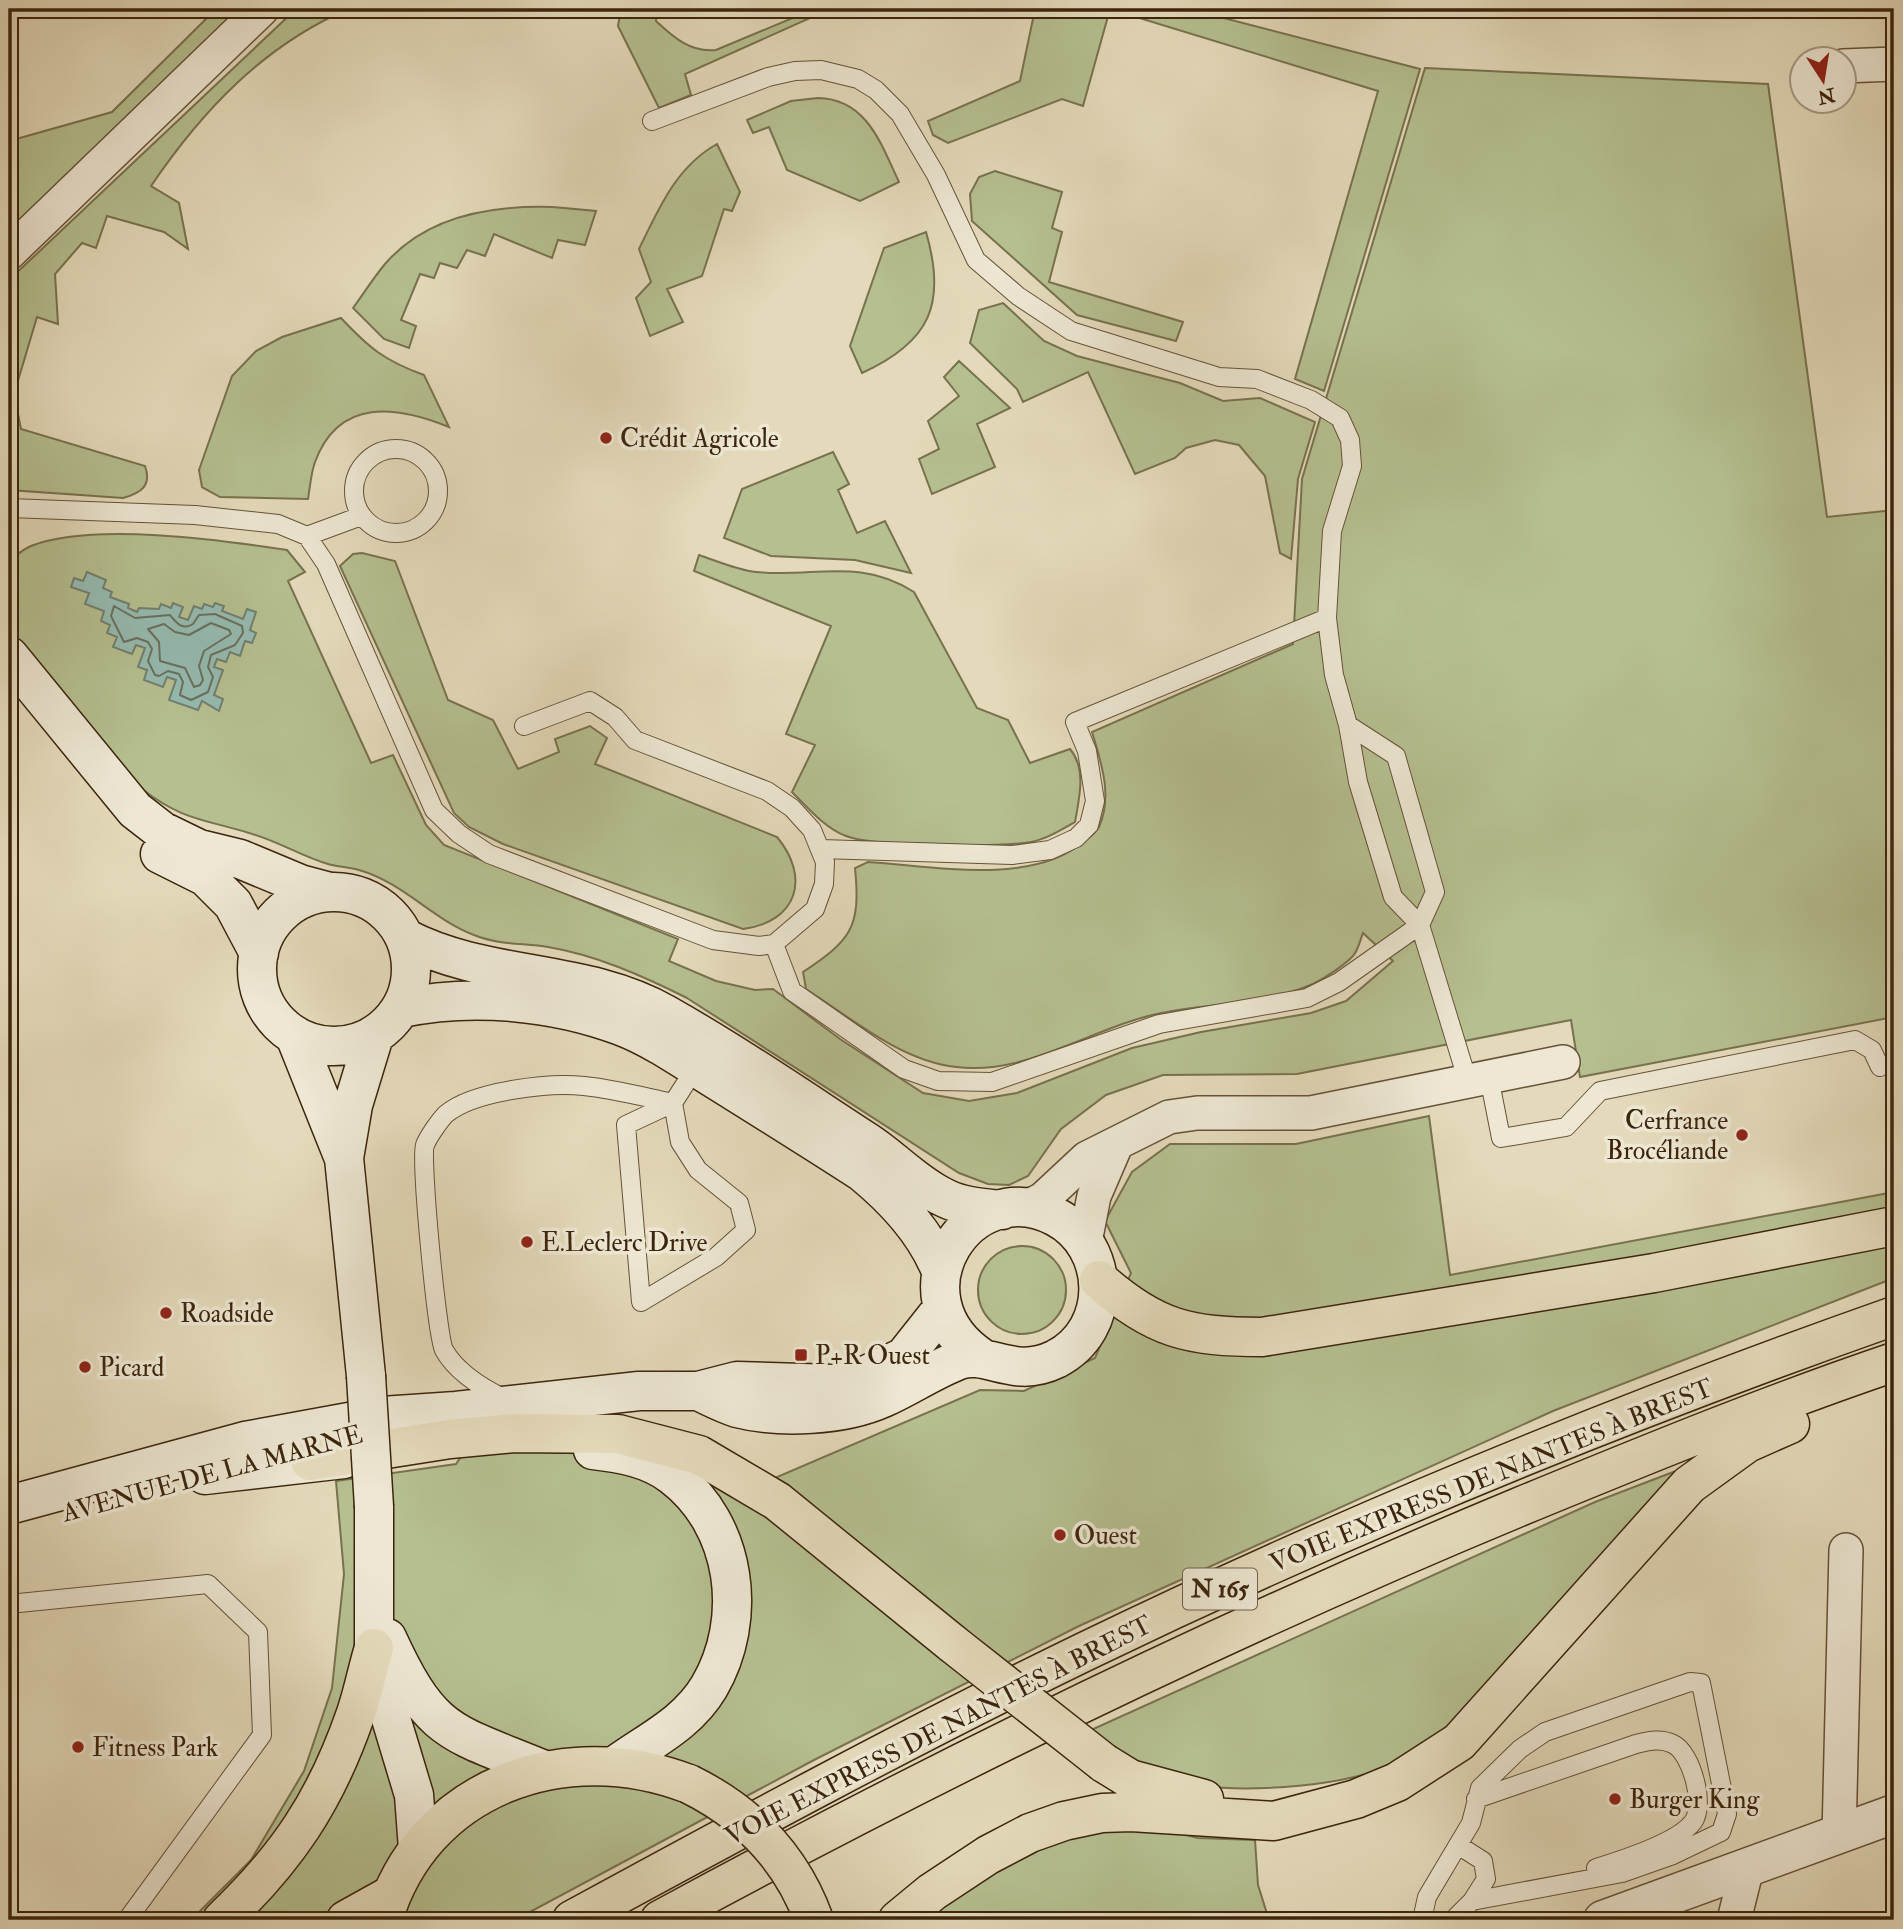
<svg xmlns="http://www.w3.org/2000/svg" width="1903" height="1929" viewBox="0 0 1903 1929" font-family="'IM FELL Double Pica',serif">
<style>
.green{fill:#b5bf90;stroke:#78724e;stroke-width:2}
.water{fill:#95bbb1;stroke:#717f6f;stroke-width:2}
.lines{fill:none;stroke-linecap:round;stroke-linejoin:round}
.shore{stroke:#68705f;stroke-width:2}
.service-casing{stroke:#665238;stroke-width:20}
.minor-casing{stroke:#665238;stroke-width:36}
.tertiary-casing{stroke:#665238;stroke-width:41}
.secondary-casing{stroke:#3c250d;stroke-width:41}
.primary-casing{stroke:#3c250d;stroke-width:41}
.trunk-casing{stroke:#3c250d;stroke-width:41}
.service{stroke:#ede7d3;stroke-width:18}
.minor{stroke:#ede7d3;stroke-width:33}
.tertiary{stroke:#ede7d3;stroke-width:38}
.secondary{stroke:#ede7d3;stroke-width:38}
.primary{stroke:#e4dabb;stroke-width:38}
.trunk{stroke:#e4dabb;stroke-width:38}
.secondary-bridge-casing{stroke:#3c250d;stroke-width:41;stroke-linecap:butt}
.primary-bridge-casing{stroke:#3c250d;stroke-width:41;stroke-linecap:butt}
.trunk-bridge-casing{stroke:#3c250d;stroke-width:41;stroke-linecap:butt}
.secondary-bridge{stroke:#ede7d3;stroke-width:38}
.primary-bridge{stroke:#e4dabb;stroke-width:38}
.trunk-bridge{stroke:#e4dabb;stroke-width:38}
.poi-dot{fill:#8f2418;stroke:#ede7d3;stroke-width:2.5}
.labels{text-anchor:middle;stroke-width:7;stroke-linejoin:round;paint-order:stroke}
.shield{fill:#ede7d3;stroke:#715f48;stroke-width:2}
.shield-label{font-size:24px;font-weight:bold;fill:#3c250d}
.poi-label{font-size:26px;fill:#3c250d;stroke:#ede7d3;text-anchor:start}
.street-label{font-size:26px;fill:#3c250d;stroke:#ede7d3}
</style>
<rect width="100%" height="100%" fill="#e4dabb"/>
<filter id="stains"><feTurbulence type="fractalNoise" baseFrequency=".00286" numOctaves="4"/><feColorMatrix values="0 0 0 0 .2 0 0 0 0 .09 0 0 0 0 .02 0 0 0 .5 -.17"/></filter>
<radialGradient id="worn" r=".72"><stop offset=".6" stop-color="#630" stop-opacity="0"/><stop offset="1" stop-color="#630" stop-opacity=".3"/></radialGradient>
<path class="green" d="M216 9H236V23L9 239V141L112 112Z
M296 9H348C263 46 202 111 151 186L179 203 188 249 164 232 107 216 96 248 82 243 55 274 58 324 37 317 14 394 21 429 145 466C152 486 141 493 123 498L9 490V280Z
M621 9H657L656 21C673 37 691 53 716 50L814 9H830L685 74 691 95 659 108 618 26Z
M1035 9H1189L1420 69 1324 391 1295 379 1378 91 1110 9 1083 106 1062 99 948 143 933 135 928 121 1020 81Z
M1425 68 1768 84 1827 517 1894 510V1017L1580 1077 1571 1020 1297 1074 1163 1075 1106 1095 1061 1129 1028 1176 1009 1185 988 1184 959 1173 687 998C643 976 596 955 548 947 523 943 498 945 474 935 432 919 404 883 359 870 349 867 338 867 328 864 301 856 276 840 249 833 203 819 182 820 142 789L9 638V561C16 556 23 549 31 546 92 522 221 540 287 550L305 572 288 581 371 763 393 755 426 825 444 845 678 939 669 961 716 981 755 990 773 989 840 1039 923 1093 969 1101 1017 1093 1132 1048 1201 1032 1311 1013 1346 1001 1393 961 1363 933C1360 940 1358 952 1352 957 1342 967 1321 981 1308 986 1262 1005 1208 1003 1161 1013 1092 1027 1028 1076 956 1067 901 1061 851 1018 806 989L803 972C851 940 861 928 855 868L868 862C931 866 1032 886 1083 842 1088 838 1096 833 1099 827 1113 796 1101 762 1092 732L1293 644 1302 479Z
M818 98C867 99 881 144 899 182L860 201 787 170 769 127 753 133 747 120 791 101Z
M717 144 740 192 732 211 724 209 702 276 667 289 683 322 650 336 636 298 651 282 639 249C659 208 676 167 717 144Z
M995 171 1062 192 1052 228 1062 232 1049 282 1183 322 1176 341 1077 315 972 221 970 194 979 177Z
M553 207 596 211 585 245 558 240 552 258 494 234 485 256 467 250 457 268 440 263 434 278 420 274 401 320 416 326 409 348 384 339 353 308C364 293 374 277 385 264 427 215 493 205 553 207Z
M926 232C947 304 930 342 862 373L850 346 884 248Z
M1003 303 1044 341 1077 356 1180 383 1223 401 1260 398 1315 422 1298 479 1291 559 1280 553 1265 476 1239 445 1215 440 1186 448 1175 458 1135 474 1088 372 1023 402 1017 389 970 343 979 310Z
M341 318C369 348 385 361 424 375L449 427C397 406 339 397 315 462 311 473 310 487 308 499L220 497 202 487 199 470 232 376 256 351 282 337Z
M959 361 1010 408 977 424 995 467 932 494 919 459 939 449 928 421 959 396 944 377Z
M833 452 849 484 838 490 857 533 885 521 911 573 855 560 771 556 724 538 742 489Z
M362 553 395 561 448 700 493 720 518 769 559 752 555 739 590 726 607 738 595 764 777 837C811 878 797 922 743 929L503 844 469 827 454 813 340 566 353 554Z
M699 555C717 561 737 570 756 572 814 578 859 557 914 592L977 708 1008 720 1030 763 1070 749C1087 769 1079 799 1075 822 1061 830 1046 839 1031 842 1000 847 873 847 846 836 825 828 808 808 792 792L815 745 786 734 831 626 694 571Z
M1429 1116 1450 1275 1894 1192V1278L1553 1411 1079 1626 814 1760 515 1920H191L251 1860 304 1771 332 1688 344 1574 336 1481 456 1464 481 1426 775 1478 980 1390 1024 1391 1095 1358 1131 1273 1105 1221 1132 1172 1170 1144H1296Z
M978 1290a44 44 0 1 1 88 0a44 44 0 1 1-88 0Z
M1681 1469 1457 1719C1431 1739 1406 1759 1375 1771 1325 1789 1208 1797 1158 1775 1133 1763 1112 1748 1091 1730L1595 1502Z
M1159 1828 1198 1838 1255 1840 1258 1885 1269 1920H918L953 1892 1073 1832Z"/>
<path class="water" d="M87 572 106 580 103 588 112 592 110 597 129 604 128 608 137 612 139 608 159 609 161 604 171 608 173 603 183 607 179 617 188 620 194 606 202 609 204 604 213 607 215 603 224 606 222 611 243 619 247 609 256 612 250 630 256 633 252 643 245 641 240 656 230 652 226 662 217 659 214 667 223 670 214 695 223 699 219 711 202 701 198 710 169 700 176 680 167 677 163 687 144 680 147 670 138 667 145 648 136 645 132 654 113 647 117 637 107 633 110 625 101 621 104 611 85 604 89 593 71 587 74 578 83 581Z"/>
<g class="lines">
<path class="shore" d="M114 606 135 618 170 615C176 622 182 631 193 624L199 615 215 614 242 626 243 633 235 645 211 655 208 667 213 677 208 692 191 700 180 695 183 682 179 674 168 671 159 676 155 675 148 661 152 649 148 642 137 638 124 642 111 616Z
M211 623 229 630 231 634 204 651 199 666 203 680 200 685 194 687 185 668 160 661 159 642 148 629 164 624 175 632 189 635Z"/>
<g class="service-casing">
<path id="service" d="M652 121 768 77 795 71 821 70 858 79 876 90 900 114 936 175 976 260 1018 296 1071 331 1219 377 1257 379 1311 400 1340 418 1350 440 1352 466 1332 531 1327 618
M354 491a42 42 0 1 1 84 0a42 42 0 1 1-84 0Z
M9 508 195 515 278 524 307 536 326 564 434 810 459 834 489 854 713 940 759 946 774 944 815 909 824 884 825 862 812 830 792 808 767 791 635 740 615 717 590 701 524 726
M307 536 361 516
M821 849 1012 855 1050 850 1076 838 1089 825 1095 801 1087 751 1075 722 1327 618 1334 675 1348 725
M774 944 792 991 904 1069 938 1081 992 1082 1159 1024 1307 998 1339 982 1420 925 1435 892 1396 756 1348 725 1358 782 1393 897 1420 925 1468 1082
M1489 1077 1501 1138 1566 1127 1600 1091 1855 1040 1872 1050 1880 1067
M673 1103 626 1125 641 1302 716 1257 746 1230 739 1203 698 1170 680 1142 673 1103 696 1067
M505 1399C482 1388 457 1373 444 1350 437 1336 420 1158 425 1145 428 1137 440 1120 446 1114 473 1091 550 1082 584 1086 614 1089 644 1097 673 1103
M9 1604 208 1584 258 1632 262 1735 127 1920
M1476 1799 1636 1744C1649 1741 1661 1738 1673 1744 1691 1752 1706 1805 1693 1822 1677 1843 1622 1860 1596 1868
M1458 1845 1483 1861 1486 1879 1472 1901
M1422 1920 1427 1897 1471 1823 1480 1788 1520 1749 1545 1732 1690 1682 1701 1683 1727 1814 1721 1832 1673 1855 1622 1873 1472 1901 1453 1920"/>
</g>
<g class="minor-casing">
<path id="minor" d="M1843 66 1894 64
M9 253 262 9
M1025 1208 1043 1199 1087 1158 1169 1117 1197 1113H1311L1563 1062
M1085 1242 1094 1196 1116 1145
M1839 1835 1846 1550
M1734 1920 1747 1868"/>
</g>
<g class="tertiary-casing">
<path id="tertiary" d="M1603 1920 1894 1814"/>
</g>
<g class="secondary-casing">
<path id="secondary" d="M9 656 135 810 162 831 199 849 240 859 300 884 330 892
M160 854 206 877 233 904 259 953
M257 969a77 77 0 1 1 154 0a77 77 0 1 1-154 0Z
M405 938C487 981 585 968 665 1014 734 1053 801 1099 867 1142 893 1159 917 1185 945 1198 963 1207 983 1208 1002 1210
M402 1008C472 993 554 1001 621 1026 655 1039 687 1062 718 1081 766 1111 814 1141 862 1172 895 1199 925 1231 941 1271
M295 1036 343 1156
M366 1376 344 1158 353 1105 374 1036
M698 1391C711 1397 724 1404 737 1408 780 1419 843 1416 883 1398 908 1387 933 1370 959 1360 988 1350 1013 1380 1056 1359 1114 1329 1111 1246 1056 1217 970 1171 888 1296 982 1358
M593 1450C620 1453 650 1458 673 1476 737 1525 749 1619 709 1687 687 1724 649 1741 616 1765
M205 1475 344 1459
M9 1505 245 1441 382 1416 456 1411 639 1391H698L737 1381 834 1384 854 1381 904 1357 942 1309
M374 1507V1648L386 1702 414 1795 418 1849
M387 1638C432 1736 450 1731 544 1770"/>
</g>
<g class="primary-casing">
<path id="primary" d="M383 1920C422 1786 565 1736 689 1784"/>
</g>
<g class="trunk-casing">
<path id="trunk" d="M1099 1280C1154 1329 1189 1337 1262 1337L1654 1273 1894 1226
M310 1461 450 1439 514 1433 618 1434 699 1455 777 1501 953 1644
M1104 1763 1130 1779 1204 1799
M222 1920C287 1858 325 1802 355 1716 363 1694 367 1670 374 1648
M346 1920 391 1895
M572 1920C741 1828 911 1736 1084 1652 1346 1525 1619 1413 1894 1316
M660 1920C940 1768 1225 1629 1519 1507 1643 1456 1767 1405 1894 1362
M898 1920 932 1892 988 1855 1030 1833 1064 1821 1102 1813 1131 1812 1274 1821 1356 1799 1397 1782 1459 1742 1689 1485 1747 1443 1790 1424"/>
</g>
<use href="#service" class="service"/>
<use href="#minor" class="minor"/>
<use href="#tertiary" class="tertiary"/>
<use href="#secondary" class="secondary"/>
<use href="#primary" class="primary"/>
<use href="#trunk" class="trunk"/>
<g class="secondary-bridge-casing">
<path id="secondary-bridge" d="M366 1376 374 1507"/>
</g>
<g class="primary-bridge-casing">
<path id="primary-bridge" d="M689 1784C748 1813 791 1857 814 1920"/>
</g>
<g class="trunk-bridge-casing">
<path id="trunk-bridge" d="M953 1644 1104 1763"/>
</g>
<use href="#secondary-bridge" class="secondary-bridge"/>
<use href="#primary-bridge" class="primary-bridge"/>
<use href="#trunk-bridge" class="trunk-bridge"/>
</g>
<g class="poi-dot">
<circle cx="606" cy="438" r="7"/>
<circle cx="1742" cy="1135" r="7"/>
<circle cx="527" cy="1242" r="7"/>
<circle cx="166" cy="1313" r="7"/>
<rect x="794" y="1348" width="14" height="14" rx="3.5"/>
<circle cx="85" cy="1367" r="7"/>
<circle cx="1060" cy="1535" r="7"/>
<circle cx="78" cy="1747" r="7"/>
<circle cx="1615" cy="1799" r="7"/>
</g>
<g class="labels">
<rect class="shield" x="1183" y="1568.5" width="74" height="41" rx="5"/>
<g class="shield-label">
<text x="1220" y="1597">N 165</text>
</g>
<g class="poi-label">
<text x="620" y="447">Crédit Agricole</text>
<text x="1728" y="1129" text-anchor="end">Cerfrance<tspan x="1728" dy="30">Brocéliande</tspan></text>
<text x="541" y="1251">E.Leclerc Drive</text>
<text x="180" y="1322">Roadside</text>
<text x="815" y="1364">P+R Ouest</text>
<text x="99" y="1376">Picard</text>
<text x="1074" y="1544">Ouest</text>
<text x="92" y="1756">Fitness Park</text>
<text x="1629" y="1808">Burger King</text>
</g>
<g class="street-label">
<text transform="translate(212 1473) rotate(-15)" y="9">AVENUE DE LA MARNE</text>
<text transform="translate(1491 1475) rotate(-22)" y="9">VOIE EXPRESS DE NANTES À BREST</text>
<text transform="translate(938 1730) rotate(-27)" y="9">VOIE EXPRESS DE NANTES À BREST</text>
</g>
</g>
<rect width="1903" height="1929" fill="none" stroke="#e4dabb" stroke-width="35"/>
<rect x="10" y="10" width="1882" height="1908" fill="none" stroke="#3c250d" stroke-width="3.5"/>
<rect x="18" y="18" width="1868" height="1894" fill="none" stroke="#3c250d" stroke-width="2"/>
<g transform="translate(1823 80) rotate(168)"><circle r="33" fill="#ede7d3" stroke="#a69984" stroke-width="2"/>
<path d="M0-5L12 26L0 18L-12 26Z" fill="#8f2418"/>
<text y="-10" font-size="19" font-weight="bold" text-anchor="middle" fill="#3c250d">N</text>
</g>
<rect width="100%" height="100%" filter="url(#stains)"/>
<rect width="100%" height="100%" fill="url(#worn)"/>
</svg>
